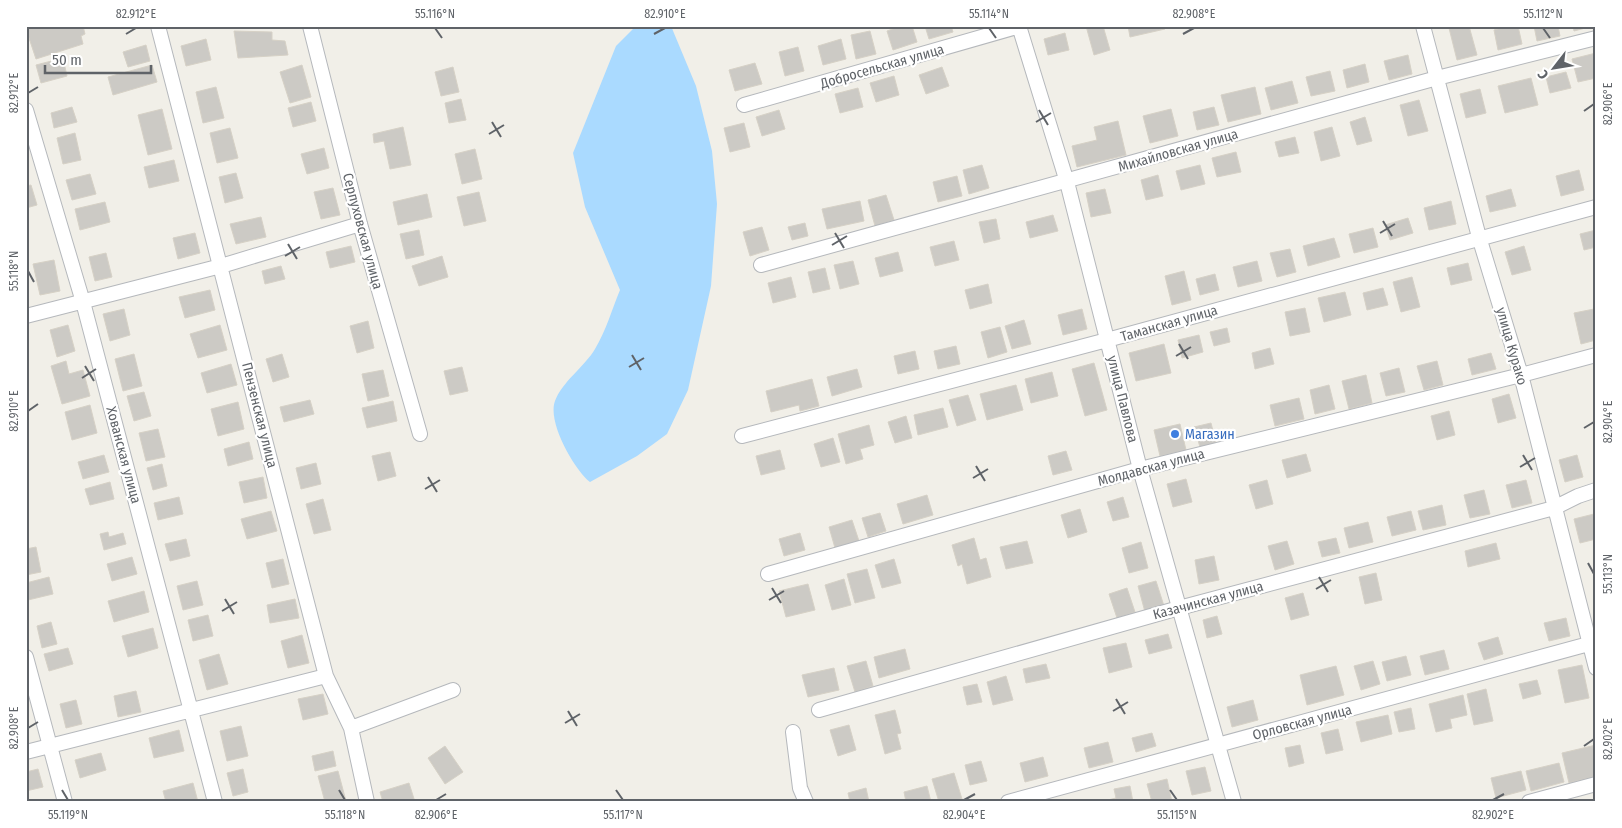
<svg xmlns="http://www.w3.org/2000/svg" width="1622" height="828" viewBox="0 0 1622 828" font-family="'Fira Sans Condensed',sans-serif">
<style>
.water{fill:#aadaff}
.building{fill:#cccac5;stroke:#d6d1c6}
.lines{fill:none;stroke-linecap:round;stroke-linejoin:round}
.minor-casing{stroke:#b5b8bc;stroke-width:16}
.minor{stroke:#fff;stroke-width:14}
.ticks{fill:none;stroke:#5f6368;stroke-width:2}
.shop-dot{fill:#3f7fe0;stroke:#fff;stroke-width:2}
.labels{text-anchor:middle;stroke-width:4.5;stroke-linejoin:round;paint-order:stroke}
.street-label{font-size:14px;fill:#5f6368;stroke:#fff}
.shop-label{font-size:14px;fill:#366cbe;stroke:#fff;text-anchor:start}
.neatline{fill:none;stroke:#5f6368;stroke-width:2}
.ticks-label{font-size:12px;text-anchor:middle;fill:#5f6368}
</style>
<rect width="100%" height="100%" fill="#f1efe8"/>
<path class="water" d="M636 26H671L696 86 712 151 717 204 711 286 688 390 667 434 637 456 590 482C574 469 547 422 555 401 561 383 585 366 595 349 606 331 612 309 620 290L585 207 573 153 616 46Z"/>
<path class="building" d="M36 26H83L85 34 81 36 83 44 36 59 26 29Z
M901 26H912L917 42 893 50 887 31Z
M925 26H951L953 32 929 39Z
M1086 26H1103L1110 50 1094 55Z
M1128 26H1165V29L1130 37Z
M1458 26H1469L1477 55 1457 60 1449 28Z
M1509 26H1518L1522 44 1498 50 1494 30Z
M1534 26H1558L1560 36 1537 41Z
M1573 26H1593L1574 31Z
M234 31 272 32V40L285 41 288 55 238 58Z
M870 31 876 54 856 59 851 35Z
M1065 33 1069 50 1048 55 1044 39Z
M206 39 211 60 186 66 181 46Z
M841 39 846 59 823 65 818 46Z
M146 45 150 61 128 67 123 52Z
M798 47 804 71 785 76 779 52Z
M1596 53V78L1578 82 1572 59Z
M1408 55 1412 74 1389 80 1384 61Z
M63 58 67 76 41 83 36 65Z
M755 63 762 84 735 91 729 70Z
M1365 64 1369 82 1347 88 1343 70Z
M152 65 157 82 113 95 108 77Z
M302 65 311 97 290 103 280 72Z
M453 67 459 92 441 96 435 72Z
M942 67 949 86 926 94 919 75Z
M1330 71 1335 91 1311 96 1306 77Z
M1566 72 1571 88 1550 93 1546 77Z
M894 76 899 95 876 102 870 83Z
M1531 78 1538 105 1505 113 1498 86Z
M1292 81 1298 103 1271 110 1265 88Z
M216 87 224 118 203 123 196 92Z
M1255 87 1261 114 1228 122 1221 95Z
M858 88 863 107 840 113 835 94Z
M1480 89 1486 113 1466 118 1460 94Z
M461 99 466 120 449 123 445 103Z
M1419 100 1428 131 1408 136 1400 105Z
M311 102 316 121 293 127 288 108Z
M72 107 77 122 54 128 51 113Z
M1214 107 1219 125 1197 130 1193 112Z
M162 109 172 149 148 155 138 115Z
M1171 109 1178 136 1150 143 1143 116Z
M779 110 785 129 762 136 756 117Z
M1365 117 1372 141 1357 145 1350 122Z
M1118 121 1126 155 1077 167 1072 146 1097 140 1094 127Z
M744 123 750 147 730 152 724 128Z
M403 127 411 165 390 169 384 141 374 143 373 134Z
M1332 127 1340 156 1321 161 1314 132Z
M230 128 238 158 217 163 210 133Z
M75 133 81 160 63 164 57 138Z
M1295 137 1299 153 1279 157 1275 142Z
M324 148 329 168 307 174 301 154Z
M475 149 482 179 462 184 455 154Z
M1236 152 1241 172 1217 177 1212 158Z
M174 160 179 181 149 188 144 167Z
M982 165 989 188 969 194 963 170Z
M1200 165 1205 184 1181 190 1176 171Z
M1579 170 1584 190 1561 196 1556 176Z
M236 173 243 198 225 203 219 177Z
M90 174 96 194 72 200 66 180Z
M1158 175 1163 196 1146 200 1141 180Z
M957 176 962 196 938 202 933 182Z
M31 185 37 205 26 208V186Z
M333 188 340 215 321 219 314 192Z
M1105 189 1111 213 1091 217 1086 193Z
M1511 189 1516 206 1490 212 1486 196Z
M479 192 486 221 464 226 457 197Z
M427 194 432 217 398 225 393 202Z
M886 195 894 220 875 226 868 200Z
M860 201 864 221 827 229 822 209Z
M1451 201 1456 224 1429 230 1424 208Z
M105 202 110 222 80 230 75 209Z
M1053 215 1058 231 1030 238 1026 222Z
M261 217 266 237 236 244 230 224Z
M1408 218 1413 233 1390 240 1385 225Z
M996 219 1000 239 984 243 979 222Z
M805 223 808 236 792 240 788 227Z
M762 227 769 250 750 256 743 232Z
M1373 228 1378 247 1354 253 1349 234Z
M419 230 424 255 406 259 400 234Z
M1596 230V247L1584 250 1580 234Z
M195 233 200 253 178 259 173 238Z
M1334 238 1340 257 1308 266 1303 246Z
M954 241 959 260 935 266 930 247Z
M351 246 355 262 330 268 326 252Z
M1524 246 1531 270 1512 275 1505 252Z
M1290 249 1296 272 1277 277 1270 253Z
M898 252 903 271 880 277 875 258Z
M106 253 112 277 95 281 89 257Z
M442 256 448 277 419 286 412 266Z
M54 260 60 291 40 295 33 264Z
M853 261 859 284 840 289 834 265Z
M1257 261 1262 281 1238 287 1233 267Z
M1468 263 1472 280 1451 285 1447 268Z
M281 266 285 279 265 284 262 271Z
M825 268 830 289 813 293 808 272Z
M1184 271 1191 300 1172 305 1165 276Z
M1215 274 1219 290 1200 295 1196 279Z
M791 277 796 297 773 303 768 283Z
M1412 277 1420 307 1401 312 1393 282Z
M988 284 992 303 970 309 965 290Z
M1383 288 1388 305 1367 310 1363 293Z
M210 290 215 310 185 318 179 297Z
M1345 292 1351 315 1324 322 1318 298Z
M1305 308 1310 332 1290 336 1285 312Z
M124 309 130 335 110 341 103 314Z
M1082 309 1087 329 1063 335 1058 315Z
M1594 309 1596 340 1581 344 1574 313Z
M1024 320 1031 344 1012 349 1005 326Z
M368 321 374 348 357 353 350 326Z
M68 325 75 351 57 357 50 330Z
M220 325 227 350 198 358 190 334Z
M1000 327 1007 352 988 358 981 332Z
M1227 328 1230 342 1214 346 1210 332Z
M1199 335 1203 352 1182 358 1178 340Z
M1164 344 1171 373 1136 381 1129 353Z
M956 346 960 364 938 369 934 351Z
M1270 348 1274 364 1255 369 1252 353Z
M915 351 919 369 898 374 894 356Z
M1491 353 1496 369 1472 375 1468 359Z
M134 354 142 386 123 391 115 359Z
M282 354 289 377 273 382 266 359Z
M66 361 69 374 83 370 90 396 62 404 51 366Z
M1437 361 1443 385 1424 390 1417 366Z
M1094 363 1107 410 1085 416 1072 369Z
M231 364 237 385 207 393 201 373Z
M462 367 468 391 450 395 444 371Z
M1399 368 1405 392 1386 396 1380 373Z
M857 369 862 387 832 396 827 377Z
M383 370 389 396 368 401 362 374Z
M1052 372 1058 396 1031 403 1025 379Z
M1366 375 1372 403 1349 409 1342 381Z
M812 379 819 406 800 411 799 405 771 412 766 391Z
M1016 385 1023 410 987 420 980 394Z
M1329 385 1335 409 1315 414 1310 390Z
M144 392 151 416 134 421 127 396Z
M1509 394 1516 418 1498 423 1492 399Z
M968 395 976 420 957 426 949 400Z
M1299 398 1304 419 1275 426 1270 405Z
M310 400 314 414 284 422 280 407Z
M393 401 397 421 367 428 362 408Z
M238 402 244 429 218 436 211 409Z
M90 405 97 433 72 440 65 412Z
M943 408 948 427 918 435 914 415Z
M1449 411 1455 435 1437 440 1431 416Z
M906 416 912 438 895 443 888 422Z
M1211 423 1216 443 1200 447 1194 427Z
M1180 424 1186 450 1160 456 1154 430Z
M869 425 874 445 860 449 863 459 846 464 838 434Z
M158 429 165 457 146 461 139 433Z
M833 438 840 462 821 467 814 444Z
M249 442 253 459 228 466 224 449Z
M780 450 785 469 761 475 756 456Z
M1066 451 1072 470 1053 475 1048 456Z
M390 452 396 476 378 481 372 456Z
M1306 454 1311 471 1287 478 1282 460Z
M104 455 109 472 83 479 78 462Z
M1577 455 1583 477 1565 482 1559 460Z
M316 463 321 484 301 489 296 468Z
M162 464 167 486 153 490 147 468Z
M263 477 267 498 244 503 239 482Z
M1186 479 1192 502 1173 507 1167 484Z
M1267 480 1273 504 1256 509 1249 485Z
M1526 480 1532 503 1512 508 1506 485Z
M110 482 114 499 90 505 85 489Z
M1484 490 1490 514 1470 518 1464 495Z
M927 495 933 515 903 524 897 504Z
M179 497 183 514 158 520 154 503Z
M1123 497 1129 517 1113 521 1107 502Z
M323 499 331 530 314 534 306 504Z
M1442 505 1446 525 1423 530 1418 511Z
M1080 509 1087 532 1068 538 1061 515Z
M271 511 277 531 247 539 241 519Z
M1411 511 1416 530 1392 536 1387 517Z
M880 513 886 531 868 537 862 518Z
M1594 514 1596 539 1580 543 1574 519Z
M852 520 859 541 835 548 829 527Z
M1368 522 1373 542 1349 548 1344 528Z
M108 532 109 537 123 533 126 544 104 550 100 534Z
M800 533 805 550 784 556 779 539Z
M974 538 980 560 986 558 991 577 967 584 962 564 958 566 952 545Z
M1336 538 1340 553 1322 557 1318 542Z
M186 539 190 556 170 561 165 544Z
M1027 541 1033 563 1006 569 1000 547Z
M1287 541 1294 564 1275 570 1268 546Z
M1141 542 1148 568 1129 573 1122 548Z
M1496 543 1500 559 1468 567 1465 551Z
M36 547 41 572 26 575V549Z
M1214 556 1219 580 1199 584 1195 560Z
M132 557 137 574 112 581 107 564Z
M283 559 289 584 272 588 266 563Z
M894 559 901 583 882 588 875 565Z
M867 569 875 598 855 603 847 574Z
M1376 573 1382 600 1365 604 1359 577Z
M49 577 53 594 28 600 26 583Z
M844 579 851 605 832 610 825 585Z
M197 581 203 605 183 610 177 586Z
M1156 581 1164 606 1145 612 1138 586Z
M808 584 815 610 786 617 779 591Z
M1127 588 1135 612 1117 618 1109 594Z
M144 591 149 612 114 622 108 601Z
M1303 593 1309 615 1291 620 1285 598Z
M295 599 299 618 270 623 267 605Z
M208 615 213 636 193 641 188 620Z
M1217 616 1222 634 1207 638 1203 620Z
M1566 618 1570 636 1549 641 1544 623Z
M51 622 57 644 42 648 37 626Z
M153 628 158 648 128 657 122 636Z
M1168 634 1172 648 1149 654 1145 640Z
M302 635 309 663 288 668 281 641Z
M1498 637 1503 654 1484 660 1478 643Z
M1126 643 1132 667 1109 673 1103 648Z
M68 648 73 664 49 671 44 654Z
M905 649 910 669 879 678 874 657Z
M1444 650 1449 669 1425 675 1420 656Z
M219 654 228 684 207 690 199 660Z
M1406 656 1411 675 1387 681 1382 662Z
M866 661 873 686 855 692 847 666Z
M1373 661 1380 684 1361 690 1354 666Z
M1046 664 1050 678 1026 683 1023 669Z
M1582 665 1589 698 1565 703 1558 670Z
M1336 666 1344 695 1307 705 1300 675Z
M834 668 839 690 808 697 802 675Z
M1006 676 1013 700 993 705 987 682Z
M1537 680 1541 694 1523 699 1519 684Z
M977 684 982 702 967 705 963 687Z
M1486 689 1493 721 1474 725 1467 694Z
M136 691 141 712 118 717 114 696Z
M323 694 328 714 303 720 298 699Z
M1463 695 1467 715 1450 719 1452 728 1436 732 1429 704Z
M76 700 82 724 66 728 60 704Z
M1253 700 1258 720 1232 727 1227 707Z
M1411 708 1415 729 1399 732 1394 712Z
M895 710 901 733 897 734 901 749 885 754 875 715Z
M1388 715 1392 734 1361 742 1356 722Z
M849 725 856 750 838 756 830 730Z
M241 726 248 756 227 761 220 731Z
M1338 729 1343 750 1326 754 1321 733Z
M179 730 184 751 154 758 149 738Z
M1152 733 1156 746 1136 752 1132 738Z
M1108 742 1113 762 1089 768 1084 748Z
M1300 745 1304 763 1289 767 1285 748Z
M1596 745V776L1569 783 1562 753Z
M445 746 463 772 445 784 428 758Z
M333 751 336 766 315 771 312 756Z
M101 753 106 770 80 778 75 760Z
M1043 757 1048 776 1025 782 1020 763Z
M981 761 987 781 970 785 965 765Z
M1559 763 1564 782 1531 791 1526 771Z
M1205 767 1211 791 1192 795 1186 771Z
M38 769 43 787 26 791V772Z
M243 769 248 792 233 796 227 773Z
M338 771 346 801 325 802 318 776Z
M1521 771 1526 790 1496 798 1491 778Z
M954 773 962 799 939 802 932 779Z
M1167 779 1172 802H1152L1147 784Z
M193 783 198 802H166L163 791Z
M409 783 415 802H383L380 792Z
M927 786 931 802H906L904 792Z
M1130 786 1133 802H1100L1116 798 1114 789Z
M866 788 869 802H850L848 793Z"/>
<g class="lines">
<g class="minor-casing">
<path id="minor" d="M158 26 326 676 351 728 367 802
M310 26 360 224 420 434
M1019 26 1067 182 1140 469 1234 802
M1423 26 1479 237 1521 375 1596 668
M744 105 1020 26
M26 110 83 302 215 802
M761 265 1437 78 1596 38
M26 316 221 266 360 224
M742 436 1107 340 1596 207
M768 574 1140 469 1521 375 1596 355
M26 657 65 802
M819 710 1179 608 1554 508 1578 496 1596 490
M351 728 453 690
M793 732 800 788 806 802
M26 752 326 676
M1008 802 1596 642
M1529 802 1596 784"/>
</g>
<use href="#minor" class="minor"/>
</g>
<path class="ticks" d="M435 28 442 38M989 28 996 38M1543 28 1550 38M126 34 136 28M654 34 665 28M1183 34 1194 28M28 93 38 87M1039 110 1048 125M1584 111 1594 104M492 122 501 137M1036 122 1051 113M489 134 504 125M1383 221 1392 236M835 233 844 248M1380 233 1395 224M288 244 297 259M832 245 847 236M285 256 300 247M28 271 34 282M1179 344 1188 359M632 355 641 370M1176 356 1191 347M85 366 94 381M629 367 644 358M82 378 96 369M28 411 38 404M1584 428 1594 422M1523 455 1532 470M976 466 985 481M1520 467 1535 458M428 477 437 492M973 478 988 469M425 489 440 480M1588 563 1594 574M1319 577 1328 592M772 588 781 603M1316 589 1331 580M225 599 234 614M769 600 784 591M222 611 237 602M1116 699 1125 714M568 711 577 726M1113 711 1128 702M565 723 580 714M28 728 38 722M1584 746 1594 739M62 790 68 800M339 790 345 800M616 790 623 800M1170 790 1177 800M436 800 446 794M964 800 975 794M1493 800 1504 794"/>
<circle class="shop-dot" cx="1175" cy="434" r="5"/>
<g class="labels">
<g class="street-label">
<text transform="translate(882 66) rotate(-16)" y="5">Добросельская улица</text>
<text transform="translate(1178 150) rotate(-16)" y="5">Михайловская улица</text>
<text transform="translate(363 231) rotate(75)" y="5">Серпуховская улица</text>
<text transform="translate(1169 323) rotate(-16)" y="5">Таманская улица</text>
<text transform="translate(1512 346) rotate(74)" y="5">улица Курако</text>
<text transform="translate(1123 399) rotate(76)" y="5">улица Павлова</text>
<text transform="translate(260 415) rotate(76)" y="5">Пензенская улица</text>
<text transform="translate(124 455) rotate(75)" y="5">Хованская улица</text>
<text transform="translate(1151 467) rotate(-15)" y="5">Молдавская улица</text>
<text transform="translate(1208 600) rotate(-15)" y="5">Казачинская улица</text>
<text transform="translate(1302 722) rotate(-15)" y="5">Орловская улица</text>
</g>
<g class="shop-label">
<text x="1185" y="439">Магазин</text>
</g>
</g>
<rect width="1622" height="828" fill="none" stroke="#ffffff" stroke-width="55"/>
<g transform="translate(1554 68) rotate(239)" stroke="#ffffff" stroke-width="4" paint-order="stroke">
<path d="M0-4L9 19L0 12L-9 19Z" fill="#5f6368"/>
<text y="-8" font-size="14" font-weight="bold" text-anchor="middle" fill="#5f6368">С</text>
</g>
<path d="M45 65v8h106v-8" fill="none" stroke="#5f6368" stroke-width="2.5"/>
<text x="52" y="65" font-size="15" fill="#5f6368" stroke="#ffffff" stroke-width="4" paint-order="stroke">50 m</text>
<rect x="28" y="28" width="1566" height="772" class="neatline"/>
<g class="ticks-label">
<text x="136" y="18">82.912°E</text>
<text x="435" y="18">55.116°N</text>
<text x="665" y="18">82.910°E</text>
<text x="989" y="18">55.114°N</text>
<text x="1194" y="18">82.908°E</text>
<text x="1543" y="18">55.112°N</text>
<text transform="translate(14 93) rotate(-90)" y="4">82.912°E</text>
<text transform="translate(1608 104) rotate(-90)" y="4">82.906°E</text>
<text transform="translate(14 271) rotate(-90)" y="4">55.118°N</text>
<text transform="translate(14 411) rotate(-90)" y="4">82.910°E</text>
<text transform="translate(1608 422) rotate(-90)" y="4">82.904°E</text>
<text transform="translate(1608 574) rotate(-90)" y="4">55.113°N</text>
<text transform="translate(14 728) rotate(-90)" y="4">82.908°E</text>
<text transform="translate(1608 739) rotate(-90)" y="4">82.902°E</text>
<text x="68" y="819">55.119°N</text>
<text x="345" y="819">55.118°N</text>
<text x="436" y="819">82.906°E</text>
<text x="623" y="819">55.117°N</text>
<text x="964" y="819">82.904°E</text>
<text x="1177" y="819">55.115°N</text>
<text x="1493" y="819">82.902°E</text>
</g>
</svg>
